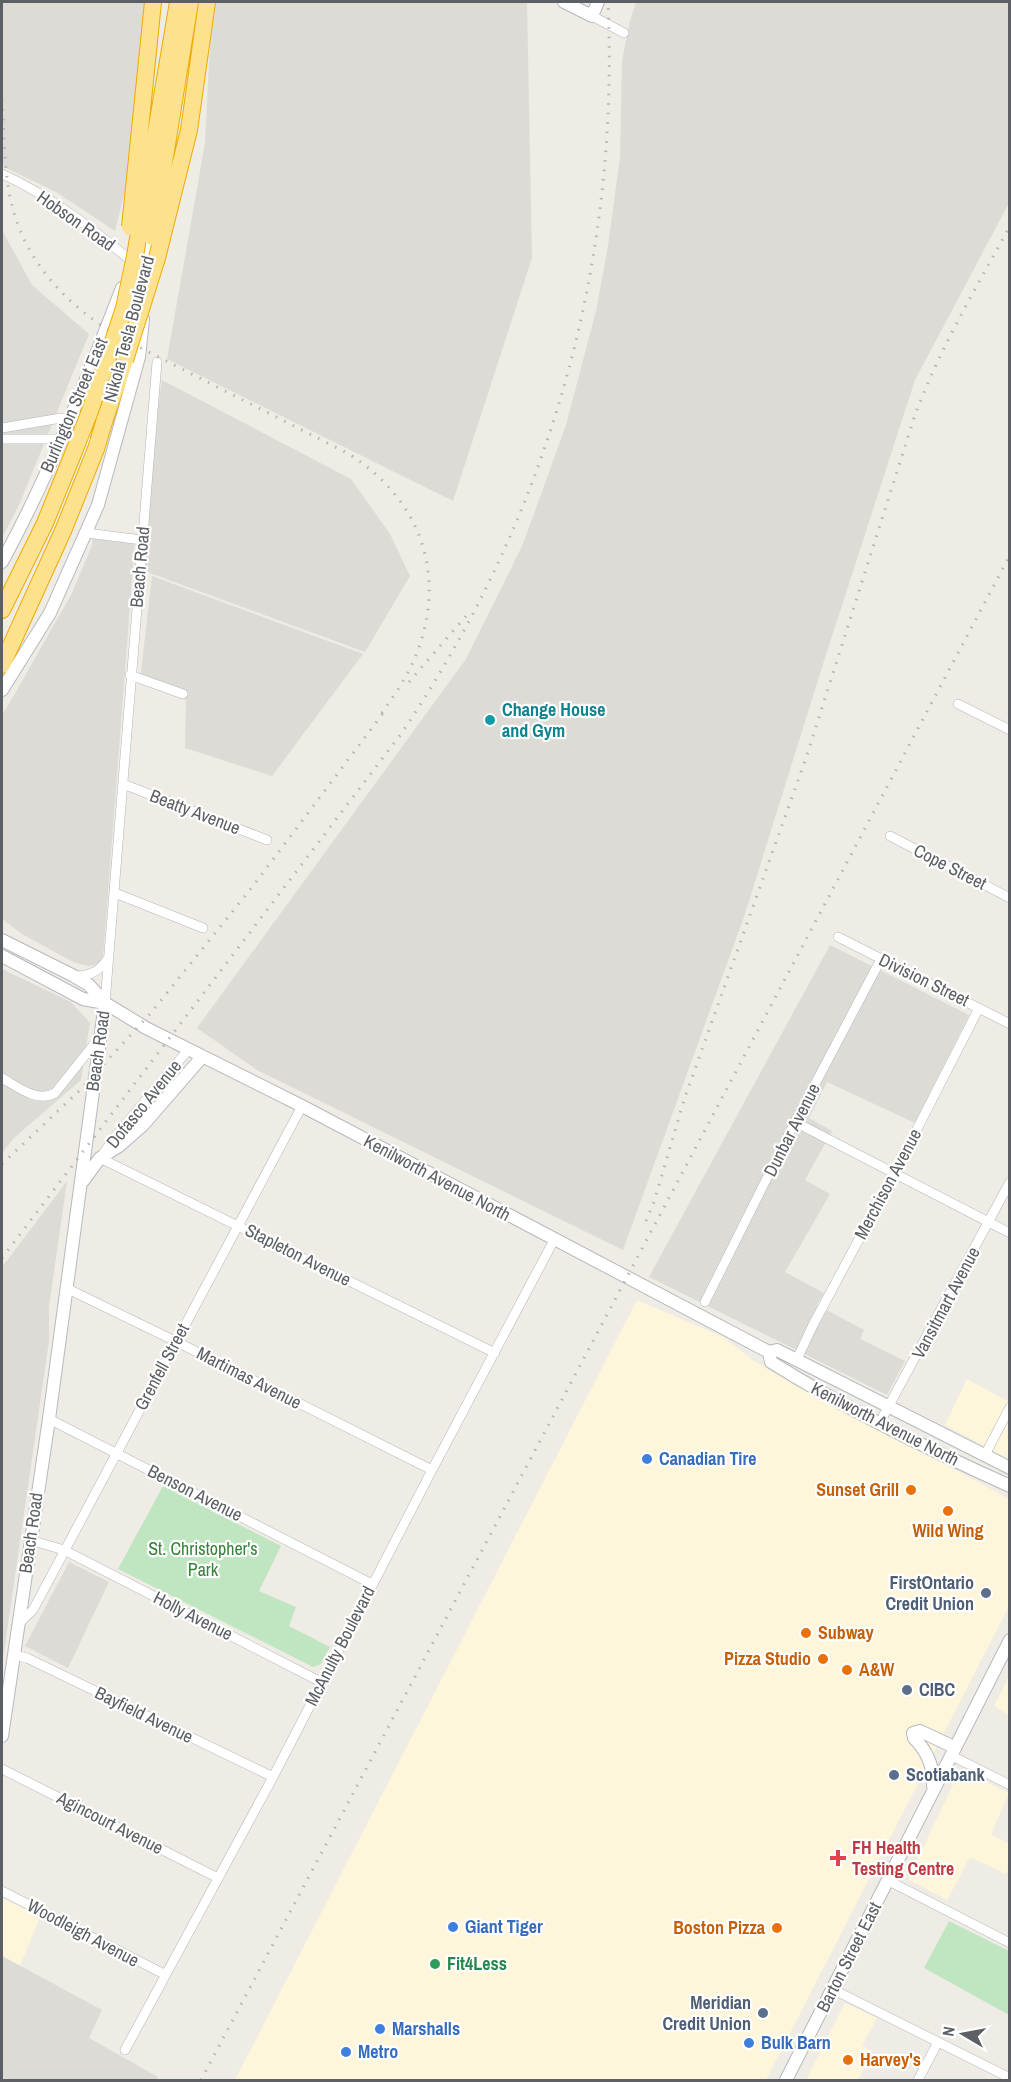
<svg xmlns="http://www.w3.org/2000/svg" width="1011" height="2082" viewBox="0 0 1011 2082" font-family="'Archivo Narrow',sans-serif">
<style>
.commercial{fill:#fef6da}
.industrial{fill:#dddbd6}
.green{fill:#c0e6c1}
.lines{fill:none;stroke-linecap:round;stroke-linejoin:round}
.street-casing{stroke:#b4b6bb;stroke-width:10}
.secondary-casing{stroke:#b5b8be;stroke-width:14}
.highway-casing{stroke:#f1ab01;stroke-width:18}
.street{stroke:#fff;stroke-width:9}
.secondary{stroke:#fff;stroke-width:12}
.highway{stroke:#fce28d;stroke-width:16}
.rail{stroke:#b3b4b4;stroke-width:3;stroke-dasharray:1.5 8;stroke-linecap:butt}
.highway-bridge-casing{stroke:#f1ab01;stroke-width:18;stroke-linecap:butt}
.highway-bridge{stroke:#fce28d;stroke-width:16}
.culture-dot{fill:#0f9aa8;stroke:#fff;stroke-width:2}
.shop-dot{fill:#3f7fe0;stroke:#fff;stroke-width:2}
.food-dot{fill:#e8710a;stroke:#fff;stroke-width:2}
.service-dot{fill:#5c6f8a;stroke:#fff;stroke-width:2}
.health-dot{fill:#e0444e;stroke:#fff;stroke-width:2}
.leisure-dot{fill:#2e9e5b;stroke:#fff;stroke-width:2}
.labels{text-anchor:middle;stroke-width:4.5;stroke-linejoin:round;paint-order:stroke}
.street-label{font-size:18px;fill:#5c6064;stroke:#fff}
.culture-label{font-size:18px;font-weight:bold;fill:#0d838f;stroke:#fff;text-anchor:start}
.shop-label{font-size:18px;font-weight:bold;fill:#366cbe;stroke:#fff;text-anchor:start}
.food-label{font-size:18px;font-weight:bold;fill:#c56008;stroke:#fff;text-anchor:end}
.park-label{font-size:18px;fill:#35833a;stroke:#fff}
.service-label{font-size:18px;font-weight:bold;fill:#4e5e75;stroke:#fff;text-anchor:end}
.health-label{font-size:18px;font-weight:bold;fill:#be3a42;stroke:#fff;text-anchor:start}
.leisure-label{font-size:18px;font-weight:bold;fill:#27864d;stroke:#fff;text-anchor:start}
</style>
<rect width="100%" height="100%" fill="#eeece4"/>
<path class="commercial" d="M637 1300 723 1337 755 1362 1009 1499V1606L766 2080H235Z
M967 1379 1009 1402V1459L945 1425Z
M1009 1677V1715L994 1706Z
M960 1770 1009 1793 991 1834 1009 1844V1867L1006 1874 970 1857 947 1900 908 1879Z
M2 1898 40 1917 20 1966 2 1956Z
M845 2003 877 2018 862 2046 872 2051 858 2080H806Z"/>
<path class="industrial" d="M2 2H161L156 66 115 231 56 192 2 166Z
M212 2H527L532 258 453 501 167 359 205 143Z
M636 2H1009V203L915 380 823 664 744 917 623 1250 257 1070 197 1028 466 659 523 544 566 425 596 311 608 246 620 157 622 61 630 21Z
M2 230 32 285 89 334 19 505 2 538Z
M162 380 351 479 390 534 410 576 365 652 136 568 138 534Z
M95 530 103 537 111 541 126 542 135 540 103 958 99 964 89 966 73 962 22 934 2 919V715L13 697 72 593 91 548Z
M152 576 363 654 272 776 185 748 186 700 140 680Z
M830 945 969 1015 915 1123 827 1082 809 1118 832 1131 805 1180 830 1194 785 1272 824 1293 817 1305 864 1330 860 1339 905 1361 887 1395 649 1277Z
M2 969 71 1002 90 1023 81 1080 14 1138 2 1153Z
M67 1181 49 1306V1341L2 1666V1267Z
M69 1562 109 1582 68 1668 25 1646Z
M2 1956 102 2010 89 2038 158 2077 156 2080H2Z"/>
<path class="green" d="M163 1486 281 1546 259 1591 296 1607 289 1626 330 1647 321 1664 313 1667 118 1569Z
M949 1921 1009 1951V2015L924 1968Z"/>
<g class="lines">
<g class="street-casing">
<path id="street" d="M592 16 624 33
M2 174C51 196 94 230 135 264
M2 428 61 418 76 419
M2 439H74L101 443
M87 533 142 540
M130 675 183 694
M958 704 1010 730
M123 784 267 840
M890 836 1010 898
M115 893 203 928
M838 937 1010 1024
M75 976C90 976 100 971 108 958
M105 1003 157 362
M188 1050 114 1138 100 1158 495 1353
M2 1078C18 1087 37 1103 55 1093L99 1038
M795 1122 1010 1233
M66 1288 175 1341 432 1470
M705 1302 795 1122 881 959
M797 1359 813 1325 894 1174 979 1008
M49 1419 372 1584
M880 1422 1010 1182
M985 1455 1010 1407
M30 1540 64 1550 321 1682
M18 1624 33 1610 302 1106
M14 1655 27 1658 273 1777
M950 1755 1010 1785
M2 1769 218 1878
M887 1880 1010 1943
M2 1891 166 1975
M832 1989 1010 2078
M125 2050 273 1777 432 1470 554 1240
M918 2080 938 2042"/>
</g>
<g class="secondary-casing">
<path id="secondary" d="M564 2 592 16 598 2
M146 278 150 229
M2 562C50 474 86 381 122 288
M2 690 50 613 98 505 139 357 143 319
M2 940 74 976 89 985 105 1003 146 1028 302 1106 769 1352 777 1350 1010 1468
M2 956 83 999 105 1003
M83 1181 100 1158 119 1146 143 1125 202 1057
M769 1352 771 1362C844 1408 930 1450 1010 1486
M2 1736 49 1419 105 1003
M933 1786C934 1767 928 1752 914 1738L913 1733 920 1731 954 1747
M786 2080 1010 1640"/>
</g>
<g class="highway-casing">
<path id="highway" d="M105 419 125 360
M2 610 45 523 75 449
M2 665 63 531"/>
</g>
<use href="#street" class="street"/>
<use href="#secondary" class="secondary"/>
<use href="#highway" class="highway"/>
<path class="rail" d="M2 100C4 132 4 166 10 197 23 261 67 306 121 338L349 454C424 502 449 581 413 662 404 682 391 700 379 717
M409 682 466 616
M2 1164 79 1091 150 1014 253 886 384 712
M646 1221 654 1202 684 1100 806 758 915 415C940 348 976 288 1010 226
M2 1258 401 734C549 515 620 265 608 2
M201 2080 1010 555"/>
<g class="highway-bridge-casing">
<path id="highway-bridge" d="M130 227 153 2
M152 237 190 2
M125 360 157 258 189 130 207 2
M75 449 90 411 124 308 135 256 178 2
M63 531 96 449 105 419"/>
</g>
<use href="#highway-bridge" class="highway-bridge"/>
</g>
<circle class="culture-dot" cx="490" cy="720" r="6"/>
<g class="shop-dot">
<circle cx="647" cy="1459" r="6"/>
<circle cx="453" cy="1927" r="6"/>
<circle cx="380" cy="2029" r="6"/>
<circle cx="749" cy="2043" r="6"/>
<circle cx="346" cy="2052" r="6"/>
</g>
<g class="food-dot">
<circle cx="911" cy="1490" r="6"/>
<circle cx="948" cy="1511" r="6"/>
<circle cx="806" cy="1633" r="6"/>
<circle cx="823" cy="1659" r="6"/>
<circle cx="847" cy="1670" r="6"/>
<circle cx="777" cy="1928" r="6"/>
<circle cx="848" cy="2060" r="6"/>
</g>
<g class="service-dot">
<circle cx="986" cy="1593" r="6"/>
<circle cx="907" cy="1690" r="6"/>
<circle cx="894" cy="1775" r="6"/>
<circle cx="763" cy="2013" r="6"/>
</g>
<path class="health-dot" d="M835 1849h6v6h6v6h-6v6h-6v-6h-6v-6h6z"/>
<circle class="leisure-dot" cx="435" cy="1964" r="6"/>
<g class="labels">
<g class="street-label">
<text transform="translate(76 221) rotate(35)" y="6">Hobson Road</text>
<text transform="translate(129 329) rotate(-75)" y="6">Nikola Tesla Boulevard</text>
<text transform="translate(74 405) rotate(-67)" y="6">Burlington Street East</text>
<text transform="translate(140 567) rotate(-85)" y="6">Beach Road</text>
<text transform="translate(195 812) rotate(21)" y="6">Beatty Avenue</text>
<text transform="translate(950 867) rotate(27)" y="6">Cope Street</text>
<text transform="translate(924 980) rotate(26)" y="6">Division Street</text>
<text transform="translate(98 1051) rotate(-82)" y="6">Beach Road</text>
<text transform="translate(144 1104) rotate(-51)" y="6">Dofasco Avenue</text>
<text transform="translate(792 1130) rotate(-63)" y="6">Dunbar Avenue</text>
<text transform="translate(437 1178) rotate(28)" y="6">Kenilworth Avenue North</text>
<text transform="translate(888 1184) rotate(-62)" y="6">Merchison Avenue</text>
<text transform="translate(298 1255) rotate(27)" y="6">Stapleton Avenue</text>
<text transform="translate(946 1303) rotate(-62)" y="6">Vansitmart Avenue</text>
<text transform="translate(162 1367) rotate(-62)" y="6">Grenfell Street</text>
<text transform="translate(249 1378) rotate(27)" y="6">Martimas Avenue</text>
<text transform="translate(885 1424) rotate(27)" y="6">Kenilworth Avenue North</text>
<text transform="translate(195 1493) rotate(27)" y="6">Benson Avenue</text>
<text transform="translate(31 1533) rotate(-82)" y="6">Beach Road</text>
<text transform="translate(193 1616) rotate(27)" y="6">Holly Avenue</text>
<text transform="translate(340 1646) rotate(-63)" y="6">McAnulty Boulevard</text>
<text transform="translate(144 1715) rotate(26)" y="6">Bayfield Avenue</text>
<text transform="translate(110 1823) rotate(27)" y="6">Agincourt Avenue</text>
<text transform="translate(83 1933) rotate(28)" y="6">Woodleigh Avenue</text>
<text transform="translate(849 1957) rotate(-63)" y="6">Barton Street East</text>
</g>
<g class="culture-label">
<text x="502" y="716">Change House<tspan x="502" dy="21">and Gym</tspan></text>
</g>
<g class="shop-label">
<text x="659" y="1465">Canadian Tire</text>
<text x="465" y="1933">Giant Tiger</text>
<text x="392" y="2035">Marshalls</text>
<text x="761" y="2049">Bulk Barn</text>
<text x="358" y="2058">Metro</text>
</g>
<g class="food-label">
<text x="899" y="1496">Sunset Grill</text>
<text x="948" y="1537" text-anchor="middle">Wild Wing</text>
<text x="818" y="1639" text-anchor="start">Subway</text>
<text x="811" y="1665">Pizza Studio</text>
<text x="859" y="1676" text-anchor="start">A&amp;W</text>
<text x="765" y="1934">Boston Pizza</text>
<text x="860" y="2066" text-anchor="start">Harvey's</text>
</g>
<g class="park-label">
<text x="203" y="1555">St. Christopher's<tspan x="203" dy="21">Park</tspan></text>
</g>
<g class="service-label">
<text x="974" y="1589">FirstOntario<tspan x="974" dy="21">Credit Union</tspan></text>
<text x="919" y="1696" text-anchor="start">CIBC</text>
<text x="906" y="1781" text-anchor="start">Scotiabank</text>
<text x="751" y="2009">Meridian<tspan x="751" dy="21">Credit Union</tspan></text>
</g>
<g class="health-label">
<text x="852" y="1854">FH Health<tspan x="852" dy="21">Testing Centre</tspan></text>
</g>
<g class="leisure-label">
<text x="447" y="1970">Fit4Less</text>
</g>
</g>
<rect width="1011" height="2082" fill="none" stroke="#5c6064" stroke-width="6"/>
<g transform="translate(963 2034) rotate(280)" stroke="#ffffff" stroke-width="4.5" paint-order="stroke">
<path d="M0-4.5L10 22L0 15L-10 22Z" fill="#5c6064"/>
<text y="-9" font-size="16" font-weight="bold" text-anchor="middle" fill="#5c6064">N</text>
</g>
</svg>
